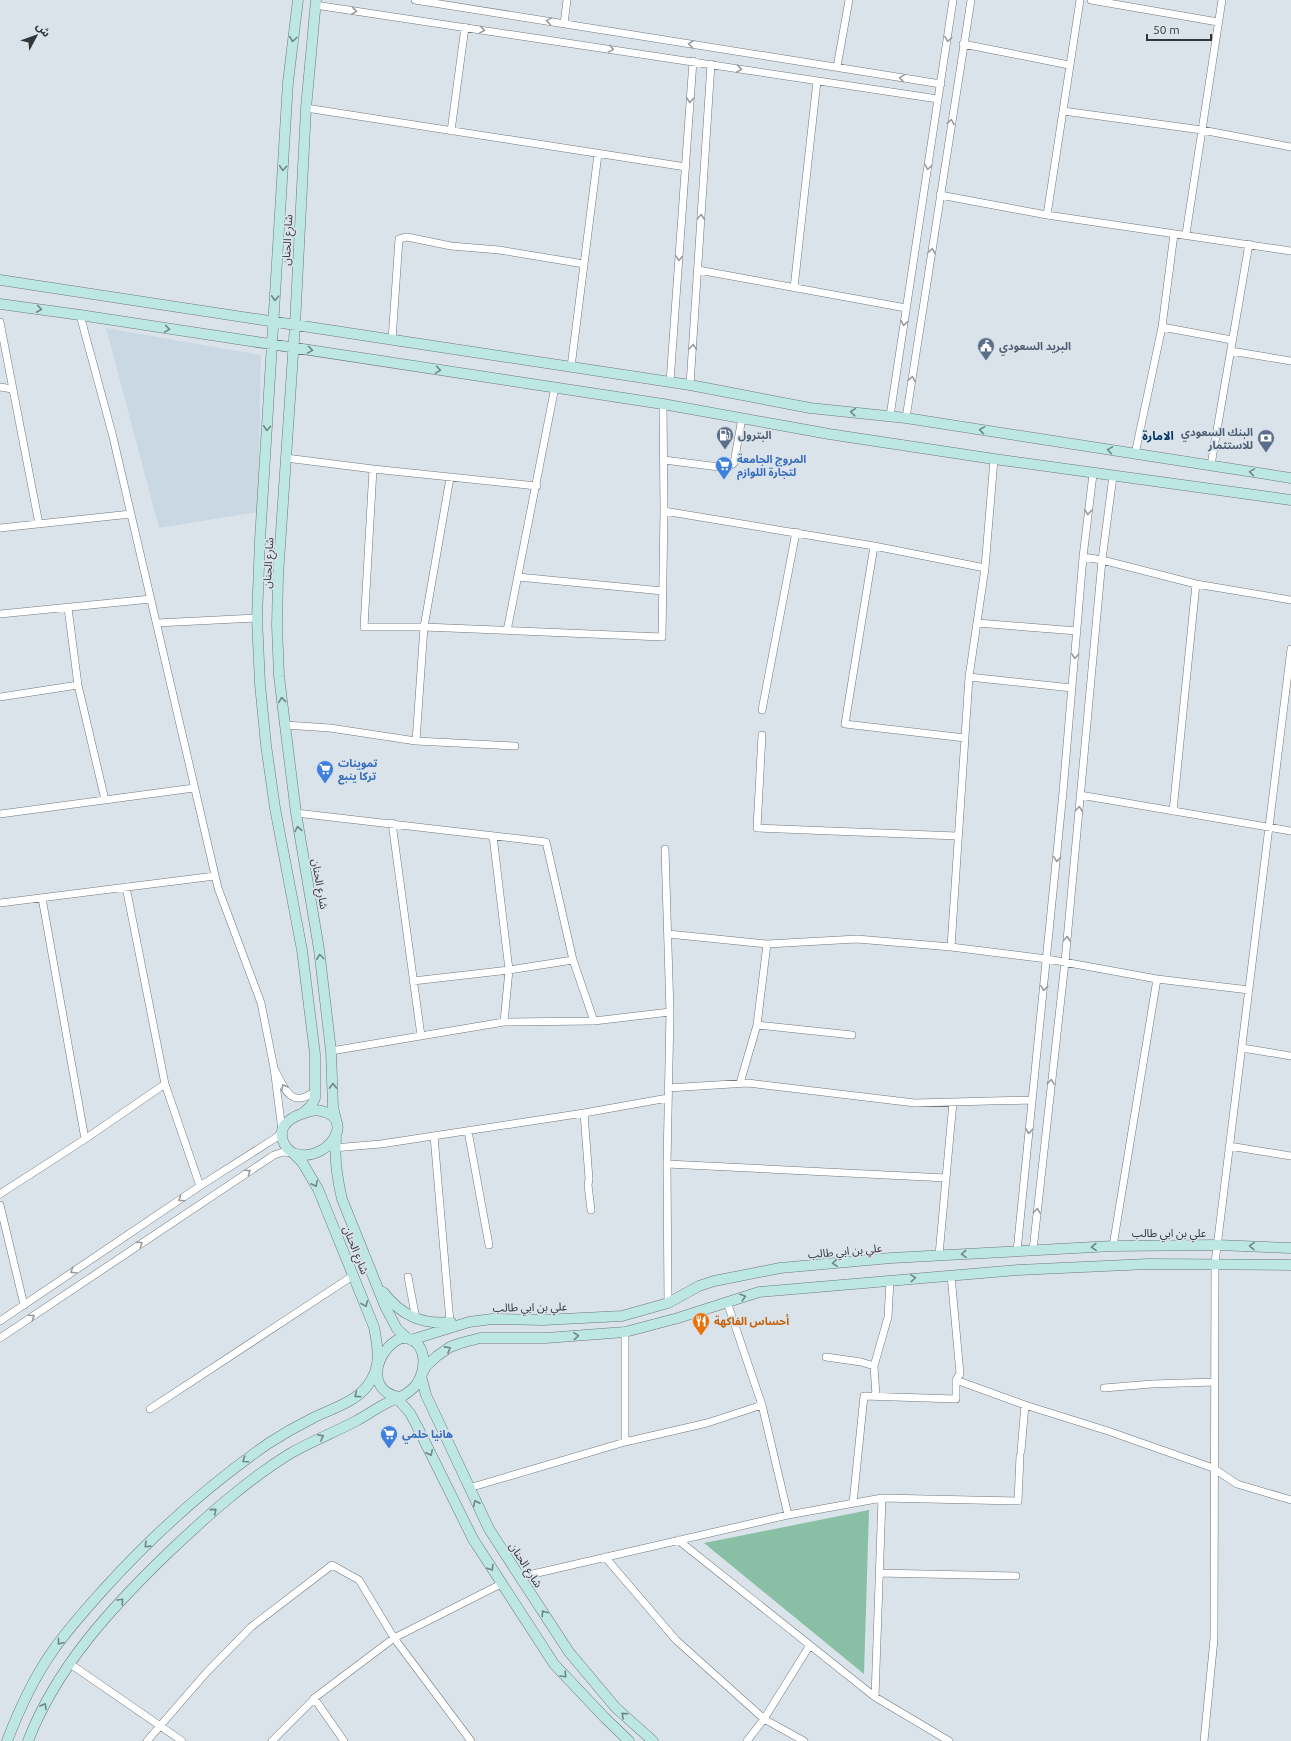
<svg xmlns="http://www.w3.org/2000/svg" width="1291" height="1741" viewBox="0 0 1291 1741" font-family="Ubuntu,'Noto Sans Arabic',sans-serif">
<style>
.built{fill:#cad8e4}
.green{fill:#89c0a5}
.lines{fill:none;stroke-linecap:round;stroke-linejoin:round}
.street-casing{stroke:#70777d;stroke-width:8}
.secondary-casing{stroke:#70777d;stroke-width:11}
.street{stroke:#fff;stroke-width:7}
.secondary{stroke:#bce7e2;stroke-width:10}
.oneway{stroke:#999a9c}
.oneway2{stroke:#718685}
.labels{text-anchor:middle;stroke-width:3.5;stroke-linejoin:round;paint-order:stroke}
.street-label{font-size:11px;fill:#333639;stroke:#dae3ea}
.service-label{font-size:11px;font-weight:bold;fill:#4e5e75;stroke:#dae3ea;text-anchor:start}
.shop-label{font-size:11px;font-weight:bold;fill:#366cbe;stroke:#dae3ea;text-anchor:start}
.food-label{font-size:11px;font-weight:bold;fill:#c56008;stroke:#dae3ea;text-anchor:start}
.neighbourhood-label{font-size:12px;font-weight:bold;fill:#013566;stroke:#dae3ea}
</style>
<rect width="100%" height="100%" fill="#dae3ea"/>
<path class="built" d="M106 328 261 355 258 512 159 528Z"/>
<path class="green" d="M869 1510 864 1674 704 1543Z"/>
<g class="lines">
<g class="street-casing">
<path id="street" d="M415 0 941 84
M1091 0 1218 22
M315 5 938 99
M564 24 567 0
M963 44 1069 65
M837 67 849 0
M306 108 686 167
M1063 111 1202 130 1291 147
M451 131 465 27
M940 195 1047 215 1291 251
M1047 215 1080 0
M1186 234 1222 0
M698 270 906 308
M794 288 817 81
M80 315 113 437 218 888 261 1003 274 1068
M0 322 39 524
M1162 327 1232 340
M392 340 399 239 407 237 451 246 499 250 584 264
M1231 351 1291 361
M571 367 598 154
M670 382 693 61
M690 385 711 64
M0 387 12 389
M663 404 664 511 874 546 985 568
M890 416 953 0
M906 418 971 0
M1135 454 1162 327 1174 234
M286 458 373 469 537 486
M664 460 727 468 734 463 742 418
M1211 465 1249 244
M373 469 364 627H424L662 637 664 511
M0 528 131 514
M874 546 845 724 965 738
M1083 557 1102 560 1196 584 1291 600
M518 577 663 591
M68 608 78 685 105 800
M0 614 151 599
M157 623 257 618
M977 623 1077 631
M507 631 555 387
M969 677 1072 688
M0 697 78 685
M762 710 796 532
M285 725 330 728 416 741 515 746
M762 735 757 828 957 836
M416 741 424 627 450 478
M1080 795 1291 831
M1173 811 1196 584
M296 813 546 842 573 960 594 1021
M0 814 194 788
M392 823 421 1036
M493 836 509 970 504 1022
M665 849 670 1012 667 1164 668 1303
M126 887 165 1084 200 1186
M42 898 85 1139
M0 903 215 876
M668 934 767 944 857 939 951 947 1047 959 1157 979 1249 990
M951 947 969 677 985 568 994 459
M413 981 509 970 573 960
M757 1025 852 1035
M1242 1048 1291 1056
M331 1051 504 1022 594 1021 670 1012
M740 1083 757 1025 767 944
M668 1088 748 1083 915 1103 1032 1100
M584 1113 589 1179 588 1185 591 1210
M468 1131 489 1245
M434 1136 450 1322
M1229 1146 1291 1156
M333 1148 381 1144 584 1113 668 1098
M667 1164 946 1178
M0 1194 85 1139 165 1084
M0 1205 24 1305
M1113 1246 1157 979
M1033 1250 1065 962 1102 560 1113 476
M1017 1251 1063 792 1083 557 1093 474
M939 1255 953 1102
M408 1277 416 1319
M727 1302 762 1405 788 1515
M0 1321 200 1186 277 1137 282 1130 274 1068C284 1088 291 1110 315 1091
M0 1338 274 1155 283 1152 293 1153
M826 1357 861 1362 874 1366
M956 1380 1025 1405 1108 1431 1213 1468 1237 1484 1291 1500
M1104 1388 1152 1384 1214 1382
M876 1396 874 1366 888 1317 890 1280
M150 1409 354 1275
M625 1442V1332
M1021 1451 1025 1405
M469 1488 625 1442 707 1423 762 1405
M853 1503 864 1396 956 1399V1380L960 1374 951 1275
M678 1540 875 1697 949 1741
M605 1557 676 1640 764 1719 804 1741
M879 1573 1016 1576
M520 1577 788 1515 882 1498 1018 1501 1020 1456
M69 1663 182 1741
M875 1697 882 1498
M314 1698 344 1741
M147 1741 206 1673 251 1627 332 1565 359 1580 394 1638 471 1741
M272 1741 317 1696 394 1638 501 1584
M747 1741 764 1719 810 1645
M1204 1741 1214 1639 1215 1263 1291 649"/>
</g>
<g class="secondary-casing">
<path id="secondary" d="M298 0 288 82 260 540 257 618 260 684 266 745 275 808 302 950 315 1054V1098L311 1106 304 1112
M316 0 306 108 295 325 278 576 277 626 279 676 285 725 296 813 319 949 331 1051 333 1107 337 1124
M0 280 690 385 810 408 906 418 1291 478
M0 304 80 315 663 404 829 434 994 459 1291 500
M316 1110C362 1116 325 1166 293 1153 288 1150 285 1147 283 1141 276 1121 300 1113 316 1110Z
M336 1138C334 1159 337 1178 342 1199L385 1306 397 1329 407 1338
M383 1292C401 1315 421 1325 451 1322
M401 1338C427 1337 428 1369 416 1385 412 1390 406 1394 401 1397 366 1394 373 1351 401 1338Z
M411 1340 469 1322 492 1319 543 1320 622 1316 668 1303 699 1286 714 1281 780 1268 891 1258 1113 1246 1217 1245 1291 1248
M396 1397 410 1413 417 1426 473 1539 554 1664 605 1718 629 1741
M7 1741C19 1710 33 1679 52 1652 67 1630 86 1609 104 1589 154 1534 208 1485 269 1443 283 1434 297 1426 311 1419 330 1409 355 1403 368 1385 382 1366 378 1348 374 1327L318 1189 302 1162 293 1153
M28 1741C57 1666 112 1607 169 1552 207 1516 247 1480 291 1453 312 1441 335 1432 356 1421 373 1412 382 1403 401 1397
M653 1741 616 1708 569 1652 520 1577 489 1529 426 1395 421 1376 426 1366 437 1356 450 1347 461 1343 480 1338H546L625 1332 678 1318 759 1292 1018 1270 1148 1264 1291 1265"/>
</g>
<use href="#street" class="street"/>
<use href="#secondary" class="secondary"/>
</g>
<defs><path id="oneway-chevron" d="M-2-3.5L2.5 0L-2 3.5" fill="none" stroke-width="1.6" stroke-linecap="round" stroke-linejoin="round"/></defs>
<g class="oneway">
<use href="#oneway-chevron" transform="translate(354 11) rotate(8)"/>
<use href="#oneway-chevron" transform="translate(549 21) rotate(-171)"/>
<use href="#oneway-chevron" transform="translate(482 30) rotate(9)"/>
<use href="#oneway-chevron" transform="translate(948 39) rotate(99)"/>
<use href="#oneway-chevron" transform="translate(691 44) rotate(-171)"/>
<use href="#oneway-chevron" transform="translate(611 49) rotate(9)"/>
<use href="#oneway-chevron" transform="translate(739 69) rotate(9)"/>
<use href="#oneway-chevron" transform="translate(902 78) rotate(-171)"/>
<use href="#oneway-chevron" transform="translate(690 100) rotate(94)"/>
<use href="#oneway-chevron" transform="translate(951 122) rotate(-81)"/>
<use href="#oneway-chevron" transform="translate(928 167) rotate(99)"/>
<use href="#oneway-chevron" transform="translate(701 217) rotate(-86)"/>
<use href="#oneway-chevron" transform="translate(932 251) rotate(-81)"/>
<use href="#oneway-chevron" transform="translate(679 258) rotate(94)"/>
<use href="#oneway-chevron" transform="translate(904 323) rotate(99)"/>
<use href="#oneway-chevron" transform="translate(693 347) rotate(-86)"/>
<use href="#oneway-chevron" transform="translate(912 379) rotate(-81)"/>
<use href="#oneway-chevron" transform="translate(1088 512) rotate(96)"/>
<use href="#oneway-chevron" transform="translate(1075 656) rotate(95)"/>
<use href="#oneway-chevron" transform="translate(1079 809) rotate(-85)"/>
<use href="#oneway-chevron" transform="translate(1057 859) rotate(96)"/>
<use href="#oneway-chevron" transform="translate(1067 939) rotate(-85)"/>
<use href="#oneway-chevron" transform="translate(1044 988) rotate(96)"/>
<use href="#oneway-chevron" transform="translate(1051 1082) rotate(-84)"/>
<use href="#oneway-chevron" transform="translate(284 1087) rotate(-120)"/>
<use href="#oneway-chevron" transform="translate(1029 1131) rotate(96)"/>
<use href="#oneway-chevron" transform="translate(248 1172) rotate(-34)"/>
<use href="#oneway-chevron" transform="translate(181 1199) rotate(146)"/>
<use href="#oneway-chevron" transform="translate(1037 1211) rotate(-84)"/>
<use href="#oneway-chevron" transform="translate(140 1244) rotate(-34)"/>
<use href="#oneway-chevron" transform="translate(73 1271) rotate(146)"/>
<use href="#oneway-chevron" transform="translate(32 1317) rotate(-34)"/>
</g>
<g class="oneway2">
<use href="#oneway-chevron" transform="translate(293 39) rotate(97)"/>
<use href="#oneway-chevron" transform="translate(283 168) rotate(94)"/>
<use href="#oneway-chevron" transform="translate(275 298) rotate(93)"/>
<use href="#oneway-chevron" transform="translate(39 309) rotate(8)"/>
<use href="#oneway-chevron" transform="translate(167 329) rotate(9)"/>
<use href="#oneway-chevron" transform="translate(310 350) rotate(9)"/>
<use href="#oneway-chevron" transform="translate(438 370) rotate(9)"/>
<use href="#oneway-chevron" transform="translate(853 412) rotate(-175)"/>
<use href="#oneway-chevron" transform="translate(267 428) rotate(94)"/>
<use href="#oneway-chevron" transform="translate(982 430) rotate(-171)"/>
<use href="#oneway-chevron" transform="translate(1110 450) rotate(-171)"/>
<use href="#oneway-chevron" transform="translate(1252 472) rotate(-171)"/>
<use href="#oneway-chevron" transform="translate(282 700) rotate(-96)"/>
<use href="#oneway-chevron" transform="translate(298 829) rotate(-100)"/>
<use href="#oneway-chevron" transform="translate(320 957) rotate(-97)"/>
<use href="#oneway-chevron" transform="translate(333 1086) rotate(-91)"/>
<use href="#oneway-chevron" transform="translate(315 1184) rotate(63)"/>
<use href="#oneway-chevron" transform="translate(1252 1246) rotate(-178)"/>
<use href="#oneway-chevron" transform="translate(1094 1247) rotate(178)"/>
<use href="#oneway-chevron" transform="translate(964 1254) rotate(177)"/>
<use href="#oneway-chevron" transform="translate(835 1263) rotate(175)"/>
<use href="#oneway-chevron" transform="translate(913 1278) rotate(-5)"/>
<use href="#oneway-chevron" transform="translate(743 1297) rotate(-18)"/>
<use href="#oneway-chevron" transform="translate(365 1304) rotate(68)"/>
<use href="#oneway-chevron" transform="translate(576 1336) rotate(-5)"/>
<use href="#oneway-chevron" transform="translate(448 1349) rotate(-29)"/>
<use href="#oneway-chevron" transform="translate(357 1395) rotate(143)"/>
<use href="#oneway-chevron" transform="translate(321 1437) rotate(-26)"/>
<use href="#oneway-chevron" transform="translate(430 1453) rotate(65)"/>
<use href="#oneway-chevron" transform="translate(245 1460) rotate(145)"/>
<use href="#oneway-chevron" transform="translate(476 1503) rotate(-116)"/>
<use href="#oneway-chevron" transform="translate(214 1511) rotate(-40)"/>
<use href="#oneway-chevron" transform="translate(147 1545) rotate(136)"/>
<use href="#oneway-chevron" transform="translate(491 1568) rotate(58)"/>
<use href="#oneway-chevron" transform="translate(121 1601) rotate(-47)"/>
<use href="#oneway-chevron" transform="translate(544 1613) rotate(-124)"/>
<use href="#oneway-chevron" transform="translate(60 1642) rotate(128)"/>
<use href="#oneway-chevron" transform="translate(564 1675) rotate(47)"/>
<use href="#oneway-chevron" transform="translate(44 1706) rotate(-60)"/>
<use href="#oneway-chevron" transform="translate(624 1715) rotate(-138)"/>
</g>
<defs>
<g id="civic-pin" transform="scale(0.9)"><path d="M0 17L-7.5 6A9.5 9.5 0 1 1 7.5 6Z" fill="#5c6f8a" stroke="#dae3ea"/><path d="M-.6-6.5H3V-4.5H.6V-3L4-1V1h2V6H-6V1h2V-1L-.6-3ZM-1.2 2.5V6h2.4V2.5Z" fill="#fff"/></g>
<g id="fuel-pin" transform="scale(0.9)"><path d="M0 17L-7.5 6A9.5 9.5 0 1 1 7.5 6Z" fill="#5c6f8a" stroke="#dae3ea"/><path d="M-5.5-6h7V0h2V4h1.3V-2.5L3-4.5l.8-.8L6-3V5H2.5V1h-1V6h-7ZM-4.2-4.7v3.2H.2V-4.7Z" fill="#fff"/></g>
<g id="bank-pin" transform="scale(0.9)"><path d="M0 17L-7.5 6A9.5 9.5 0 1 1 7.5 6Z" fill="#5c6f8a" stroke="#dae3ea"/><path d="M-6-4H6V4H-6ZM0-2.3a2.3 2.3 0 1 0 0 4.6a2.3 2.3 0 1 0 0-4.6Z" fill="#fff"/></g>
<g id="supermarket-pin" transform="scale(0.9)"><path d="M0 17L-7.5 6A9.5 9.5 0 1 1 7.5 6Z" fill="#3f7fe0" stroke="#dae3ea"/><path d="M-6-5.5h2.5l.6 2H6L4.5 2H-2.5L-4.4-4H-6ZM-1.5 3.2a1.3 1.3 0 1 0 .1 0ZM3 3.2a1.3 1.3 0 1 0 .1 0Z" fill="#fff"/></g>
<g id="restaurant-pin" transform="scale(0.9)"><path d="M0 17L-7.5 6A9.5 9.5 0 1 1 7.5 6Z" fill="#e8710a" stroke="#dae3ea"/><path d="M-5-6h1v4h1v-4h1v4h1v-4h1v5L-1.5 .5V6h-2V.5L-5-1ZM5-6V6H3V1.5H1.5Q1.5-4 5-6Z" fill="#fff"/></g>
</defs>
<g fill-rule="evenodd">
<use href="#civic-pin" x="986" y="346"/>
<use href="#fuel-pin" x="725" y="435"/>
<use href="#bank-pin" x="1266" y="438"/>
<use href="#supermarket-pin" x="724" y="465"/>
<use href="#supermarket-pin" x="325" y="769"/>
<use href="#restaurant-pin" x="701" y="1321"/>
<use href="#supermarket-pin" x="389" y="1434"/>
</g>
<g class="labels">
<g class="street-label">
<text transform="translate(287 240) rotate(-87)" y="4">شارع الحنان</text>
<text transform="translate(268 563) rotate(-87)" y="4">شارع الحنان</text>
<text transform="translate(320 884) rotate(80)" y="4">شارع الحنان</text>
<text x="1169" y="1237">علي بن ابي طالب</text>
<text transform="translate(356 1250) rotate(68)" y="4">شارع الحنان</text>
<text transform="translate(845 1251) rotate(-5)" y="4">علي بن ابي طالب</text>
<text transform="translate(530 1307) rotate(-1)" y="4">علي بن ابي طالب</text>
<text transform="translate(526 1565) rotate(57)" y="4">شارع الحنان</text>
</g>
<g class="service-label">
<text x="999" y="350">البريد السعودي</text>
<text x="1253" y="436" text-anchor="end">البنك السعودي<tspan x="1253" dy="13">للاستثمار</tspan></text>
<text x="738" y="439">البترول</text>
</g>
<g class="shop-label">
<text x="737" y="463">المروج الجامعة<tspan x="737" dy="13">لتجارة اللوازم</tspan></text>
<text x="338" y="767">تموينات<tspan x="338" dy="13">تركا ينبع</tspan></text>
<text x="402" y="1438">هانيا حلمي</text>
</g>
<g class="food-label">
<text x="714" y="1325">أحساس الفاكهة</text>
</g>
<g class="neighbourhood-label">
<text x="1158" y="440">الامارة</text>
</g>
</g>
<g transform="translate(36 36) rotate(49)" stroke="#dae3ea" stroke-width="3" paint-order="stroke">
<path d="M0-3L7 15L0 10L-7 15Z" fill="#333639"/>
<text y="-6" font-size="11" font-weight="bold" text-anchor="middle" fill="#333639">ش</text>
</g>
<path d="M1147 34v6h64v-6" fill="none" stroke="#333639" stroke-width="2"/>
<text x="1153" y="34" font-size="12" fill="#333639" stroke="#dae3ea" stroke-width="3" paint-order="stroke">50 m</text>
</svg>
